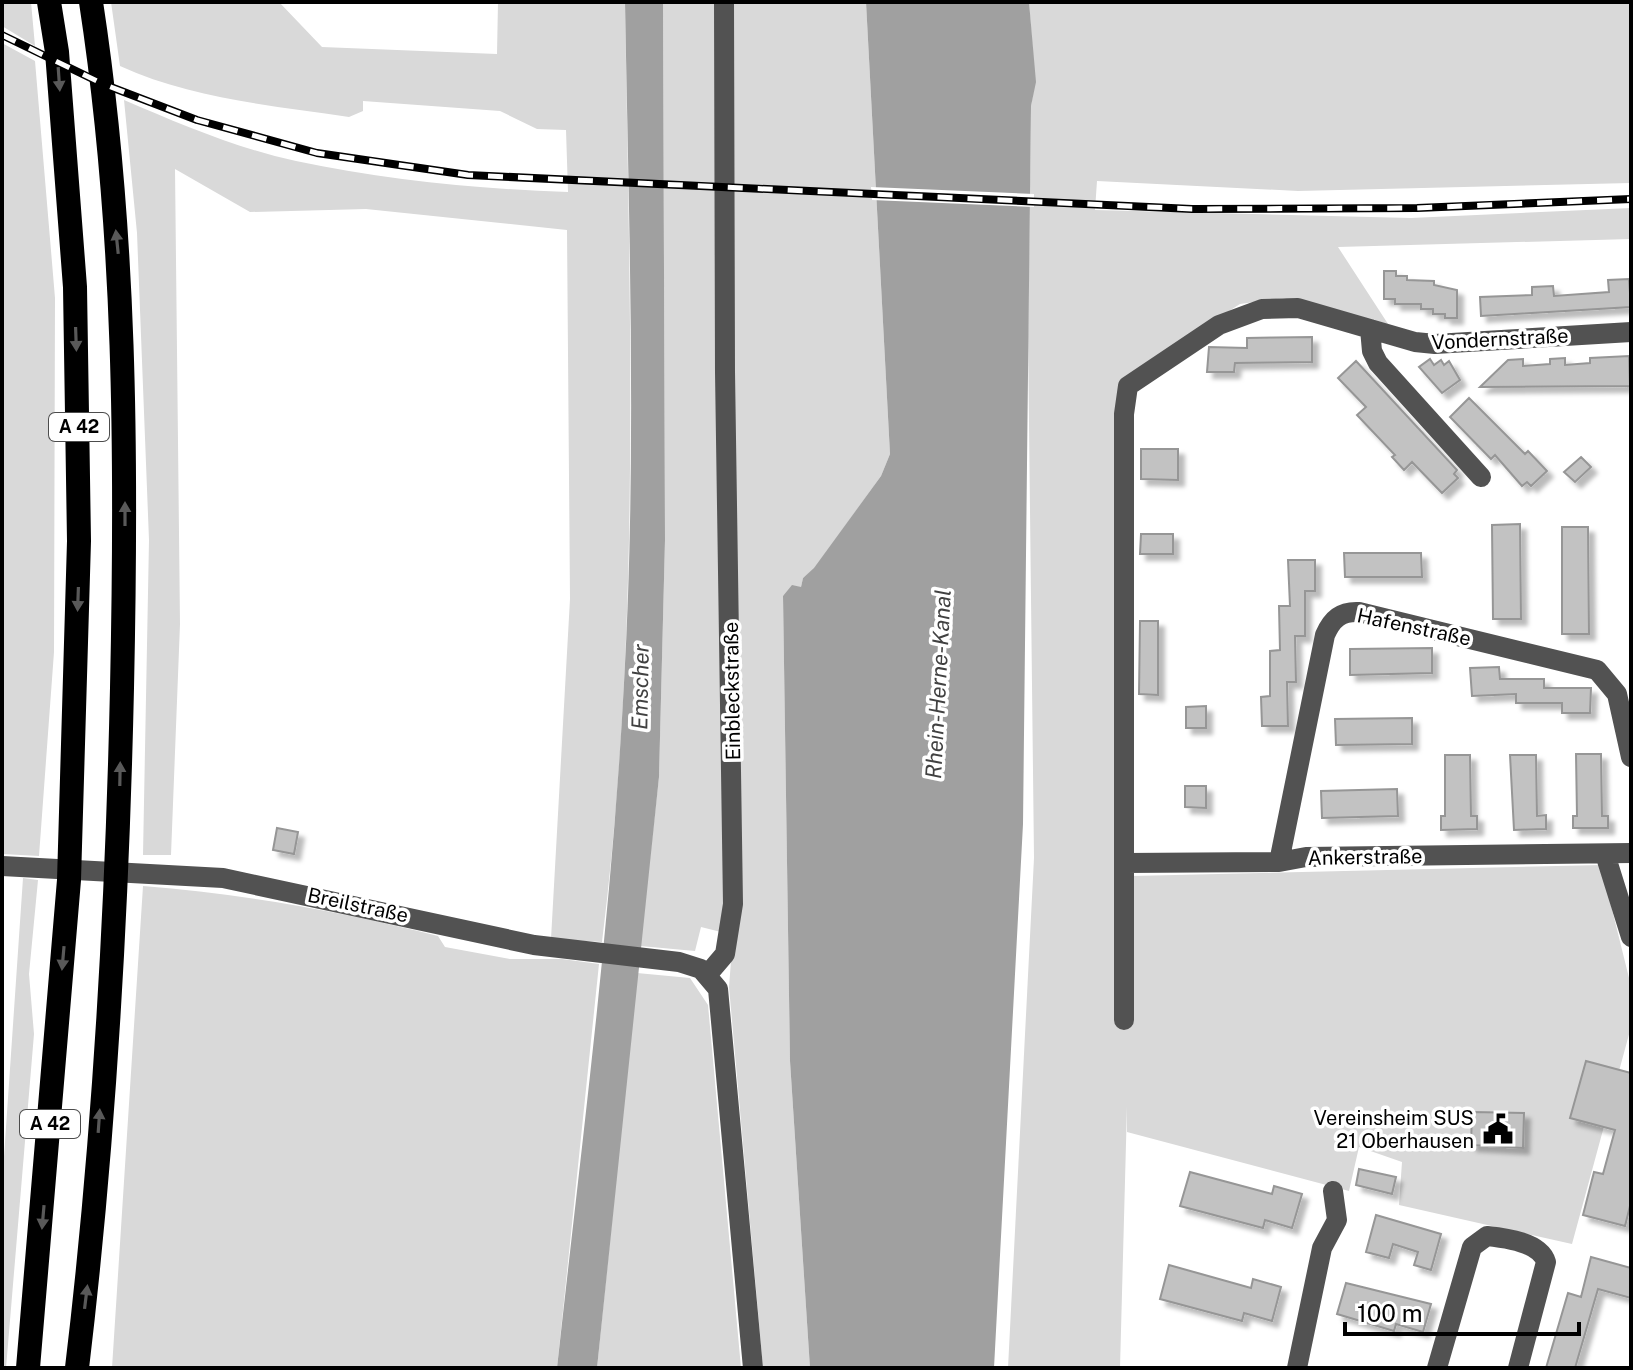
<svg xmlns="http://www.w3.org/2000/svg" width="1633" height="1370" viewBox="0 0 1633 1370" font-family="'Public Sans',sans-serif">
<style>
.green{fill:#d9d9d9}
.water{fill:#a0a0a0}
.pier{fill:#fff}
.building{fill:#c2c2c2;stroke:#969696;stroke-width:2;filter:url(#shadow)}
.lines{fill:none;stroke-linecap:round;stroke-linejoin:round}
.minor{stroke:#525252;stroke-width:20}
.highway{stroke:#000;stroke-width:24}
.rail-casing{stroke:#000;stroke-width:8}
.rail{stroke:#fff;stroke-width:5;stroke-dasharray:15;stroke-linecap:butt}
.oneway{fill:#595959}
.labels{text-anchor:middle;stroke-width:7;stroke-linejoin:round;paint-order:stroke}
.shield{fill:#fff;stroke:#4c4c4c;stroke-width:2}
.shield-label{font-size:18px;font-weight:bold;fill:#000}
.street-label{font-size:20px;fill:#000;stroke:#fff}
.poi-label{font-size:20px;fill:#000;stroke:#fff;text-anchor:end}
.water-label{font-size:22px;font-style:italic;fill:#414141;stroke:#fff}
</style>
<defs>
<filter id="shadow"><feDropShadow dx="6" dy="6" stdDeviation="2" flood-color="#0004"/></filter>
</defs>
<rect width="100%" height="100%" fill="#fff"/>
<path class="green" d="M2 2H31L35 46 2 26Z
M111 2H279L322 47 497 54 498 2H625C630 315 641 630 602 942L551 939 570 599 567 230 366 209 250 212 175 169 180 624 171 855H143L149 540 137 233 124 100C180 124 236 148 296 161 385 180 477 189 568 192L566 130 537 129 500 111 363 101V111L349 117C271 105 192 99 120 66Z
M663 2H866L890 454 881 476 814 569 803 578 801 587 783 596 790 1061 810 1368H763L729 987 733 935 701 927 695 951 640 946 659 777 665 540Z
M1029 2H1631V183L1298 191 1097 181 1095 210 1411 218 1631 208V239L1338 247 1390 327 1283 298 1240 304 1132 373V876L1601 865 1631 986V1027L1572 1244 1399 1205 1402 1162 1359 1147 1349 1191 1127 1132V1106L1120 1368H1008L1034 858 1028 337 1031 106 1035 82Z
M2 43 35 61 55 298 54 652 39 856 2 854Z
M23 878 38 880 29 974 34 1034 6 1368H2V1186Z
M143 886C243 894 340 911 438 936L445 947 510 959H562L599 964 557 1368H112Z
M637 973 690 978 708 1005 741 1368H597Z"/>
<path class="water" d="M625 2H663L665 540 659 777 597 1368H557C582 1140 612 912 624 683 637 457 629 229 625 2Z
M866 2H1029L1036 82 1031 106 1023 824 994 1368H810L790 1061 783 596 792 585 801 587 803 578 814 568 881 476 890 454Z"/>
<path class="pier" d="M871 187 1034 194V207L872 200Z"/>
<path class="building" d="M1384 271H1396V276H1407V280L1434 281V285L1457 290V318H1445V314H1433V309H1421V304H1395V299H1384Z
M1629 279 1631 307 1481 316 1480 297 1532 295V287L1553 286 1554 296 1609 292 1608 280Z
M1312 337V362L1235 363 1234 372H1207L1209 347 1247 348V338Z
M1629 356 1630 386 1480 387 1508 360 1523 359V366L1550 364V359L1565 358V365L1590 363V358Z
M1430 359 1434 365 1441 360 1444 365 1449 361 1460 380 1442 393 1419 367Z
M1356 361 1457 470 1454 474 1458 478 1442 493 1412 462 1404 470 1392 457 1395 455 1357 415 1366 407 1338 378Z
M1469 398 1525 454 1528 451 1547 471 1531 486 1527 482 1522 486 1495 455 1491 459 1450 417Z
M1141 449H1178V480L1141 479Z
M1581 457 1591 467 1575 482 1564 472Z
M1520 524 1521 619H1493L1492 525Z
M1562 527H1588L1589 634H1562Z
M1141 534H1173V554H1140Z
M1344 553H1421L1422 577H1345Z
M1288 560H1315V591H1305V636H1295L1296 682H1287L1288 726H1262L1261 697 1270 696V651L1280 650 1279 606H1290Z
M1140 621H1158V695L1139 694Z
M1432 648V673L1350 675V649Z
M1499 667 1500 679H1544V688H1591L1590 713H1562V703H1516V694L1472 696 1470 668Z
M1206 706V728H1186V707Z
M1412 718V744L1336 745 1335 719Z
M1576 754H1601L1602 816H1608V828H1573V816H1577Z
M1445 755H1470L1471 816H1477V829L1441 830V816H1445Z
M1510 755H1536L1537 816 1546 815V829L1514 830Z
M1185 786H1206V808L1185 807Z
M1397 789 1398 816 1322 818 1321 791Z
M277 828 298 832 294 854 273 850Z
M1586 1061 1631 1073V1202L1625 1226 1583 1215 1594 1172 1603 1174 1615 1130 1570 1118Z
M1472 1112 1524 1113 1523 1148 1471 1145Z
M1359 1169 1396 1177 1392 1194 1356 1185Z
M1190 1172 1272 1194 1274 1186 1302 1194 1292 1228 1265 1220 1263 1228 1180 1206Z
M1376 1215 1441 1234 1431 1270 1414 1265 1418 1252 1393 1244 1389 1258 1366 1252Z
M1591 1257 1631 1268V1298L1598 1289 1575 1368H1546L1568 1293 1581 1297Z
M1169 1265 1251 1288 1253 1279 1281 1287 1272 1321 1244 1313 1242 1321 1160 1299Z
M1346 1283 1431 1304 1423 1332 1396 1324 1394 1331 1337 1314Z"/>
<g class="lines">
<path class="minor" d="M1370 329 1372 351 1378 363 1481 477
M1605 854 1631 937
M1279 862 1325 635C1332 619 1341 611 1359 612L1597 670 1617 694 1631 757
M1125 863 1279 862 1306 857 1631 853
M2 866 223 878 534 945 679 962 701 969 718 989 753 1368
M708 974 725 954 733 904 725 372 724 2
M1124 1020V414L1128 386 1219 325 1262 309 1298 308 1415 342 1435 344 1631 332
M1297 1368 1322 1248 1337 1220 1333 1191
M1437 1368 1472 1247 1487 1236C1506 1238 1540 1242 1546 1262L1518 1368"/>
<path class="highway" d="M28 1368 69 880 79 541 75 287 57 52 49 2
M77 1368C104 1143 117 915 122 688 127 459 126 230 91 2"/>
<g class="rail-casing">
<path id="rail" d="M2 35 103 84 197 120 317 153 468 175 1192 209 1417 208 1631 199"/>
</g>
<use href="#rail" class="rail"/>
</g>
<defs><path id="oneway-solid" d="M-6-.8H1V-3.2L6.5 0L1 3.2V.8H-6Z" transform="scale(2)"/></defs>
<g class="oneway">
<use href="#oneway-solid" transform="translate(59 79) rotate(86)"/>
<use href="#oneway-solid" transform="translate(117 242) rotate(-96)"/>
<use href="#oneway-solid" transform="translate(76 339) rotate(88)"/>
<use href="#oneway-solid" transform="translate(125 514) rotate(-90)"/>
<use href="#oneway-solid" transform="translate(78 599) rotate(92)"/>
<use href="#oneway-solid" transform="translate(120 774) rotate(-89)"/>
<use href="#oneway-solid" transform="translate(63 958) rotate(95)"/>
<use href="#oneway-solid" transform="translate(99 1121) rotate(-86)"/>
<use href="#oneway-solid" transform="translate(43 1217) rotate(95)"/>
<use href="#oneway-solid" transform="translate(86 1297) rotate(-83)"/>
</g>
<defs>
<g id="civic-bare" transform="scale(2.4)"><path d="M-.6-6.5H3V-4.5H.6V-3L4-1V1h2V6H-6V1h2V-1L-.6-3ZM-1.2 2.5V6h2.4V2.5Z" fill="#000" stroke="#fff" stroke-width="2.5" paint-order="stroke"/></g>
</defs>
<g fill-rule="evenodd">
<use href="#civic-bare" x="1498" y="1129"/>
</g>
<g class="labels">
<g class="shield">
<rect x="49" y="413" width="60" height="28" rx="6"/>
<rect x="20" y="1110" width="60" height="28" rx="6"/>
</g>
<g class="shield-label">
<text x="79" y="433">A 42</text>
<text x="50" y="1130">A 42</text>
</g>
<g class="street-label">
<text transform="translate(1500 339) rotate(-3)" y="7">Vondernstraße</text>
<text transform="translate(1414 627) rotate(12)" y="7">Hafenstraße</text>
<text transform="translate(732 691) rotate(-91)" y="7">Einbleckstraße</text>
<text transform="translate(1365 857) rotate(-1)" y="7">Ankerstraße</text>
<text transform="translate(358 905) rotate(12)" y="7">Breilstraße</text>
</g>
<g class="poi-label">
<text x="1474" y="1125">Vereinsheim SUS<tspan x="1474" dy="23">21 Oberhausen</tspan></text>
</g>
<g class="water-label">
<text transform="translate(938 684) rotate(-87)" y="8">Rhein-Herne-Kanal</text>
<text transform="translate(640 687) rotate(-89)" y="8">Emscher</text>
</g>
</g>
<rect width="1633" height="1370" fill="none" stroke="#000000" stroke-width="8"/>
<path d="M1345 1322v12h234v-12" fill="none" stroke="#000000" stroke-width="4"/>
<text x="1357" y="1322" font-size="24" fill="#000000" stroke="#ffffff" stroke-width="6" paint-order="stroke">100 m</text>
</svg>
